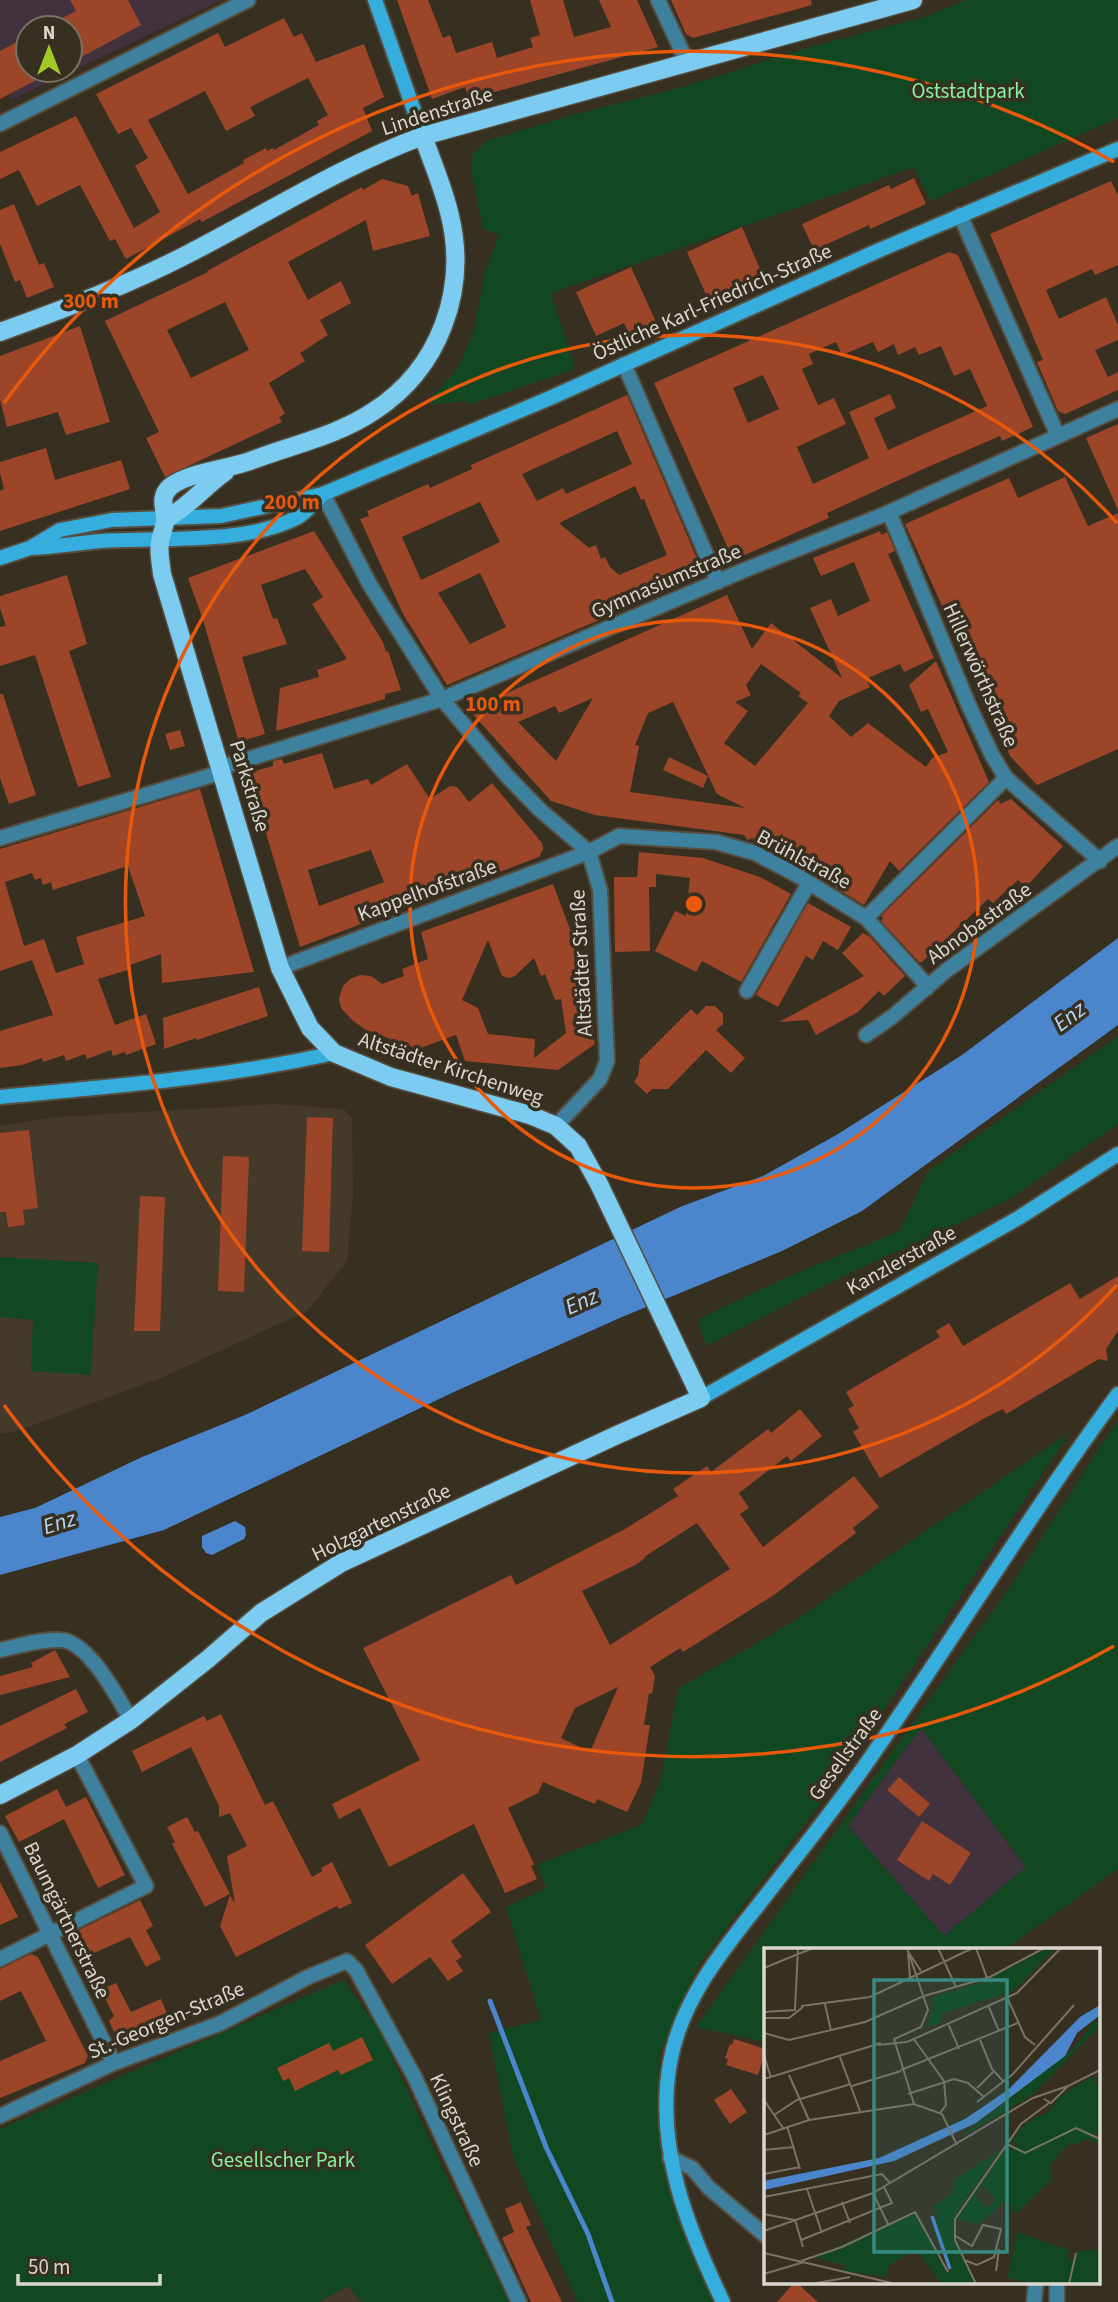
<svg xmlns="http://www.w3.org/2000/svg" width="1118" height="2302" viewBox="0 0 1118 2302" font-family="'Source Sans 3',sans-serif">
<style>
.commercial{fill:#42323e;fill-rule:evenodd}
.education{fill:#45392a}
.green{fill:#114821;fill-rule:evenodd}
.water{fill:#4b85cb}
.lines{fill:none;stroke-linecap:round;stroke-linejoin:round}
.stream{stroke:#4b85cb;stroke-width:5}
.building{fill:#9c4528;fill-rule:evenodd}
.street-casing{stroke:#554e40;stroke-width:18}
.secondary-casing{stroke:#554e40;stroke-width:18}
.primary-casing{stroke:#554e40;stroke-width:21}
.street{stroke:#3e819f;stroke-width:14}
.secondary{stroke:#35aede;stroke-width:14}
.primary{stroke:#7ccbf0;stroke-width:18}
.ring{fill:none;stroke:#e8590c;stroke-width:3.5}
.labels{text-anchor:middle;stroke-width:7;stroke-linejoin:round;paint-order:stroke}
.park-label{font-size:21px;fill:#86f19d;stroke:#373021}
.street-label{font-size:21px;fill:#dbd7ce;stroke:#373021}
.water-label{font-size:23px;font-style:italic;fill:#b6d4f9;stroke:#373021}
.inset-river{fill:none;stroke:#4b85cb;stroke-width:3.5}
.inset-road{fill:none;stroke:#797366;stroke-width:2}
.view{fill:#388981;fill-opacity:0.15;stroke:#388981;stroke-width:3.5}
.inset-edge{fill:none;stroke:#dbd7ce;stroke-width:3.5}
.centre{fill:#e8590c;stroke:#373021;stroke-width:3.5}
.ring-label{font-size:21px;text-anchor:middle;font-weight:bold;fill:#e8590c;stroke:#373021;stroke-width:7;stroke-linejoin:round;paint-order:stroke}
</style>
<rect width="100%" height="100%" fill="#373021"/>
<path class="commercial" d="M0 0H221L11 100 0 78ZM28 28H70V70H28Z
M921 1728 1026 1868 944 1936 848 1826Z"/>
<path class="education" d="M275 1104 344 1109 352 1119 353 1195 347 1261 307 1311 163 1377 17 1431 0 1434V1126L57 1117Z
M348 2286 362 2302H319Z"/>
<path class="green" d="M966 0H1118V118L931 201 914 167 551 293 575 369 471 404 463 401 431 405 428 401 453 374 463 357 474 331 485 272 499 235 483 229 471 168 473 153 487 141 569 116 686 86 810 47 925 17Z
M1118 1036V1124L1010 1199 846 1275 706 1346 698 1319 785 1278 900 1231 928 1171Z
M0 1257 98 1263 91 1375 31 1371 33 1320 0 1317Z
M1118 1420V1869L1004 1950H766V2042L696 2027 1009 1588ZM921 1728 1026 1867 944 1936 848 1826Z
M1070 1432 826 1796 699 1964 660 2053 659 2119 669 2191 717 2302H578L513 2156 489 2033 541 2020 506 1907 546 1889 538 1864 642 1825 661 1779 678 1689 796 1620Z
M343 1980 379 2029 448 2179 509 2302H362L348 2286 319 2302H0V2129Z"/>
<path class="water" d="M1118 938V1025L862 1211 782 1251 622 1317 456 1391 164 1530 0 1575V1517L35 1508 142 1457 245 1415 680 1207 765 1175 838 1134 962 1055Z
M235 1521 245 1527 246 1535 244 1539 212 1555 206 1553 202 1547V1536Z"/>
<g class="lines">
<path class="stream" d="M490 2001 546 2147 588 2234 612 2302"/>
</g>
<path class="building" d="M70 0H128L141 25 70 63V28H43L76 11Z
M397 0H428L443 38 450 35 456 53 492 42 497 58 533 47 530 38 540 35 530 0H563L574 37 611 27 599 0H637L658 47 469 99 465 87 432 99Z
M671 0H811L812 5 693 38 686 34Z
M284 18 294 37 302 33 316 62 364 44 384 97 363 108 372 131 202 222 200 219 126 259 115 239 110 241 80 185 37 206 19 170 0 179V152L76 116 134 228 160 212 135 166 148 158 131 128 118 134 96 94 218 33 225 47ZM308 78 328 115 317 121 319 125 274 150 273 148 267 151 266 148 243 160 244 163 188 194 148 120 205 91 226 131 255 116 250 107Z
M28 36V70H56L0 99V51Z
M914 178 926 204 870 229 869 225 814 250 802 224 889 185 891 189Z
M382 179 408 186 412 196 418 193 430 236 373 251 366 220 288 262 308 300 341 281 351 303 320 320 328 335 300 353 305 361 269 383 285 414 279 417 282 422 165 477 146 438 159 432 105 321 208 272 207 271 362 187 363 190ZM225 302 249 350 191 378 167 330Z
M1111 181 1118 195V265L1095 275 1092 269 1046 290 1059 319 1106 297 1118 325V340L1095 350 1108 377 1118 372V390L1065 414 1058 411 1037 362 1043 360 990 234Z
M14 204 39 265 44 263 54 287 27 298 20 280 15 282 0 244V210Z
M742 227 763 276 709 301 687 252Z
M949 252 958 255 1033 427 1002 441 1000 436 921 470 827 513 829 518 738 558 731 555 654 383ZM836 342 842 355 873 342 878 352 894 344 898 355 915 347 919 355 941 346 954 376 970 369 987 406 888 450 874 418 896 408 890 394 881 398 849 412 869 458 813 484 797 447 846 424 834 398 818 405 802 369 813 364 809 354ZM763 375 779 409 748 423 733 388Z
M631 267 657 324 630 336 624 323 596 336 576 292Z
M80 326 110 422 66 435 58 412 7 427 0 400V356Z
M627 395 704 575 447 685 402 612 360 519 369 516 367 511 428 484 430 488 472 469 471 465ZM617 431 632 464 566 494 563 488 537 501 522 474ZM635 486 641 500 644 499 667 555 619 575 610 567 605 557 601 559 596 545 589 548 559 523ZM480 502 500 542 421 580 402 537ZM480 573 506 627 470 644 438 593Z
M1118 424V510L1086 438Z
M46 448 55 480 121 460 130 489 0 531V491L4 489 0 473V462Z
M1065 477 1088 526 1118 513V749L1037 785 1010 756 905 524 1009 478 1018 498Z
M314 531 383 642 386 652 388 651 401 690 385 694V699L276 731 280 688 319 677 317 670 347 659 312 604 323 597 305 569 261 585 273 619 277 618 287 644 242 657 265 734 239 742 203 620 188 578Z
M880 531 881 535 887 532 895 551 888 554 934 658 904 672 900 664 866 679 870 687 839 701 829 716 851 737 868 723 926 767 932 758 948 752 928 709 921 712 909 685 936 661 989 782 899 871 890 861 864 905 775 851 783 834 757 844 753 838 747 840 744 835 737 834 595 815 551 801 469 710 727 595 752 649 771 623 842 678 810 608 831 599 838 616 870 601 854 562 821 576 813 558ZM761 664 801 693 798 696 808 703 755 766 724 743 748 711 735 702 751 695 746 685ZM593 698 556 761 518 722 555 706 559 713ZM673 702 717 794 745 808 630 792 639 746 635 745 648 713Z
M67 575 87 644 69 651 111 777 78 787 35 655 0 666V627L6 626 0 608V596Z
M0 694H3L36 795 9 804 0 778Z
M180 730 185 746 170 750 165 734Z
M322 753 334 789 368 779 371 785 407 764 430 799 450 786 457 787 469 802 492 783 542 843 543 849 539 857 300 947 248 773 273 766V761L282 759 284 764ZM371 850 384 882 319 906 308 870Z
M669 757 708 776 703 788 663 770Z
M200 789 254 972 162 983 161 954 130 965 131 969 98 979 115 1025 146 1014 156 1044 126 1055 125 1052 113 1056 111 1050 87 1059 85 1054 66 1061 64 1055 43 1062 42 1058 22 1065 0 1068V1031L53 1015 32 960 0 971V849ZM128 866 145 916 76 937 84 964 56 973 44 939 24 946 5 882 32 873 35 880 41 878 43 885 51 882 53 890Z
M1011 799 1063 846 1026 887 1018 880 993 903 988 899 922 962H919L881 921 883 918 881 916 997 801 999 800 1000 804Z
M639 852 703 858 760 877 791 894 741 982 702 961 696 972 655 951 675 911 686 916 690 878 656 874V887H649L650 951 615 952 614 877H637Z
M553 884 574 940H572L588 997 595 1044 558 1070 465 1061 456 1035 418 1049 366 1030 352 1020 341 1008 339 998 343 986 350 979 360 975 371 976 382 984 404 976 402 969 428 959 421 932ZM488 940 502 976 509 978 515 976 534 958 541 976 545 974 555 1000 561 999 566 1033 534 1058 535 1039 488 1034 478 1008 462 1000Z
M808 903 851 927 838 950 823 941 813 960 806 956 778 1007 756 995Z
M863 933 870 937 905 976 884 996 879 991 858 1012 816 1035 808 1020 779 1022 864 976 842 953Z
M259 987 268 1016 197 1040 196 1038 164 1049 163 1018Z
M706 1006H715L723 1014V1024L716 1030 745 1058 731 1073 706 1050 668 1089H652L647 1094 634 1082 638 1076 640 1060 691 1009 697 1015Z
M307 1117 333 1118 329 1252 302 1251Z
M29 1130 38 1208 23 1210 25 1225 8 1227 6 1212H0V1133Z
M223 1156 249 1157 244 1292 218 1291Z
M140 1196 165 1197 160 1331H134Z
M1118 1276V1331L1106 1349 1108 1361 1099 1359 1006 1414 1003 1409 983 1419 880 1478 853 1432 859 1428 848 1409 854 1406 846 1392 940 1337 936 1331 949 1323 963 1346 1070 1283 1080 1299Z
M800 1409 822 1436 791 1461 787 1456 739 1493 749 1508 740 1514 763 1547 854 1476 879 1507 853 1528 856 1533 774 1595 683 1652 680 1648 650 1667 655 1676 652 1694 649 1693 644 1725H650L641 1783 627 1812 597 1799 595 1804 543 1782 538 1793 508 1808 534 1864 531 1866 537 1879 505 1893 474 1824 389 1867 360 1808 339 1819 332 1804 420 1760 363 1648 511 1575 516 1585 625 1529 678 1496 673 1489 707 1466 711 1472 768 1429 771 1433ZM697 1523 730 1569 610 1645 582 1591 637 1564 645 1558 644 1557ZM618 1687 590 1752 561 1738 575 1708Z
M55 1650 70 1677 0 1695V1676L33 1667 31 1663Z
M76 1689 88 1712 64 1724 67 1728 0 1762V1726Z
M221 1714 265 1805 273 1801 312 1877 322 1871 321 1868 332 1862 352 1903 339 1909 337 1906 236 1957 220 1926 230 1895 235 1904 227 1856 247 1846 230 1813 219 1817V1806L191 1747 142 1772 132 1751 204 1716 207 1721Z
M899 1777 930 1804 919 1817 887 1790Z
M57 1789 66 1807 86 1797 125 1875 98 1888 64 1819 19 1842 5 1816Z
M187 1817 195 1832 198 1831 230 1894 205 1907 172 1844 175 1842 167 1827Z
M922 1821 971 1853 950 1885 933 1874 929 1881 897 1860Z
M463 1873 491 1912 451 1941 462 1957 456 1961 463 1971 448 1981 430 1957 392 1984 365 1945Z
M0 1882 18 1917 0 1925Z
M140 1900 153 1926 146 1930 161 1959 146 1967 130 1937 78 1960 69 1942 71 1934Z
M31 1954 38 1957 88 2056 85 2063 0 2098V2061L46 2041 21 1991 0 2001V1969Z
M116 1983 131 2012 161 1999 172 2025 123 2046 121 2041 119 2042 109 2021 114 2016 101 1990Z
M362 2037 373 2060 341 2075 338 2070 295 2091 289 2078 283 2081 277 2068 329 2043 333 2051Z
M734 2039 766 2049 758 2075 726 2065 728 2059 725 2058 730 2044 732 2045Z
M731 2089 747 2112 730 2124 714 2100Z
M521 2202 531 2225 526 2227 562 2302H531L502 2238 514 2232 505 2209Z
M794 2283H797L818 2302H777Z"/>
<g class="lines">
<g class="street-casing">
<path id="street" d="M658 0 687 62
M0 124 248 0
M960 215 1058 436
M624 364 718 582
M323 494 370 585 442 699 507 776 540 810 589 852 600 890 607 1061 600 1079 556 1126
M889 512 969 706 992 755 1006 778 1100 861
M222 767 442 699 747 569 883 515 1118 409
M0 838 223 772
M866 918 1006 778
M280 968 589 852 619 836 716 842 755 853 795 874 866 918 924 982 927 988
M747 991 809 883
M866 1035 892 1017 947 970 1118 846
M0 1650C19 1646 40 1639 60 1640 88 1640 118 1698 131 1720
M0 1833 114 2063
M0 1959 146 1886 77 1755
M0 2116 114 2063 221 2023 308 1977 347 1961 356 1970 414 2076 519 2302
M670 2158 692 2168 709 2188 766 2236
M1034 2302 1036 2283
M1057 2302V2283"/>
</g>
<g class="secondary-casing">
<path id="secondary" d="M375 0 423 136
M32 548C55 547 78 543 101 541 159 537 246 545 298 517 307 512 314 502 322 495
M0 558 30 548 60 530 112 520 221 516 323 494 550 398 875 252 1118 149
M0 1097C112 1086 224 1078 334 1053
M701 1398 1020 1217 1118 1154
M723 2302C687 2227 655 2147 670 2063 681 1997 728 1944 767 1894 803 1848 840 1802 873 1754 956 1635 1032 1511 1118 1394"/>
</g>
<g class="primary-casing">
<path id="primary" d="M0 332C64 309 128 285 188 254 266 214 341 166 423 136L913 0
M166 519C188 507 204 487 225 472
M0 1795 77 1755 131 1720 208 1659 261 1613 341 1563 617 1435 701 1398 599 1184 578 1146 556 1126 530 1115 391 1077 334 1053 310 1028 280 968 162 574C161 563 158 553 160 542 161 535 164 529 165 522 166 509 158 498 170 487 186 473 228 469 250 461 291 445 337 436 374 411 439 369 468 291 450 216 444 189 432 162 423 136"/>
</g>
<use href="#street" class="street"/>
<use href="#secondary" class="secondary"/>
<use href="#primary" class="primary"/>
</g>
<g class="ring">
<circle cx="694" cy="904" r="284"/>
<path d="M1117 1285A569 569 0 1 1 1117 523"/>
<path d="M1114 1646A853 853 0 0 1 4 1405M4 403A853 853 0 0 1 1114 162"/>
</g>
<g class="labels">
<g class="park-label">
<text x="968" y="98">Oststadtpark</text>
<text x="283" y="2167">Gesellscher Park</text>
</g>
<g class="street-label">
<text transform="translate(437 111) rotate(-18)" y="7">Lindenstraße</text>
<text transform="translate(712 302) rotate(-24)" y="7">Östliche Karl-Friedrich-Straße</text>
<text transform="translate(666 581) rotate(-23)" y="7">Gymnasiumstraße</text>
<text transform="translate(981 675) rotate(66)" y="7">Hillerwörthstraße</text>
<text transform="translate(250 786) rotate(73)" y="7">Parkstraße</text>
<text transform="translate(804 859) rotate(28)" y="7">Brühlstraße</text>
<text transform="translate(427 890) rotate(-20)" y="7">Kappelhofstraße</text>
<text transform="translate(979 923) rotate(-36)" y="7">Abnobastraße</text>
<text transform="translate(581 963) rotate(-93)" y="7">Altstädter Straße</text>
<text transform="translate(451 1068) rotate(18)" y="7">Altstädter Kirchenweg</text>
<text transform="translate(901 1260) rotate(-29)" y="7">Kanzlerstraße</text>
<text transform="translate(381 1522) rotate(-26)" y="7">Holzgartenstraße</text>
<text transform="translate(845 1754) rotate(-54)" y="7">Gesellstraße</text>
<text transform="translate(67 1920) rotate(64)" y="7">Baumgärtnerstraße</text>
<text transform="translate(166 2020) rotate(-23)" y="7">St.-Georgen-Straße</text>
<text transform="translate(457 2120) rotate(65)" y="7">Klingstraße</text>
</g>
<g class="water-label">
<text transform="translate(1069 1016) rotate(-37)" y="8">Enz</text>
<text transform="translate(581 1301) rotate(-24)" y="8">Enz</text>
<text transform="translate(59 1522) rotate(-17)" y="8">Enz</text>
</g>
</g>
<g transform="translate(764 1948)">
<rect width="336" height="336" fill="#373021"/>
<path d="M284 0H291L251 42 176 66 178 75 161 79 169 60 168 49 220 34ZM332 72 336 78 268 147 194 191 309 101ZM329 128 332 135 336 134V181L330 188 336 196 323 191 311 197 307 194 286 216 287 232 252 266 242 253 214 276 193 271 243 199 249 202 254 198 248 193 260 176 285 163 295 149ZM219 237 232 252 222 260 211 248ZM237 201 193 264 188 282 211 336H178L152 302 125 317 122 329 80 323 81 317 49 309 151 266 186 330 184 326 188 323 171 287 168 272 174 270 170 257 186 248 191 232ZM253 284 305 302 303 310 311 312 313 304 336 301V336H270L243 330Z" fill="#114821" fill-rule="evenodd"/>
<path d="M336 57V67L313 85 301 108 212 175 130 213 0 242V233L115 210 201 171 245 141 316 69Z" fill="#4b85cb"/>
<path class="inset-river" d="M168 268 186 321"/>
<path class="inset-road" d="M143 0 164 62 157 79 130 91 150 156M174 0 192 39M212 0 223 30M144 5 146 29M145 5 157 23M0 20 49 0M243 49 261 89 271 97M61 56 67 83M224 57 235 83M37 58 106 49 209 0M0 64 31 62 34 0M0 70H25L39 59M184 75 195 101M0 85 25 92 101 74 160 48 226 29 280 0M149 90 180 133 182 157 176 165M216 92 228 121 240 134M114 97 143 94 253 45 297 0M0 107 7 130M76 109 96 163M137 122 254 75M25 127 45 172M0 131 117 95M88 138 137 123M213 140 229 124M144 146 190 131 204 135 220 149M280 151 287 155 304 138 336 122M0 152 19 180M213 154 249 126 310 57M10 167 33 152 87 136M23 178 36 221M0 187 45 172 150 156 178 166 193 197M243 196 261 205 312 180 336 191M0 202 30 199M0 226 36 219M43 241 58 285M109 245 124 276M0 249 118 226 126 235M78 254 86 275M0 266 31 272 39 299M0 283 109 245 269 150 304 138M190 287 208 298 219 277 237 281 230 309 213 317 200 312M37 292 128 255 120 239M0 305 132 336M37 313 78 299 151 264 184 324M232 323 235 301M0 326 40 314M47 336 86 329M212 336 191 292V271L257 176 285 155M305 336 312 305"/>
<path class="view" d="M110 32H243V304H110Z"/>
<rect width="336" height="336" class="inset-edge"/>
</g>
<circle cx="694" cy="904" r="10" class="centre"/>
<g class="ring-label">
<text x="91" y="308">300 m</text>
<text x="292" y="509">200 m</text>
<text x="493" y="711">100 m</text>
</g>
<g transform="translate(49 49)"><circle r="33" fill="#373021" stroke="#797366" stroke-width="2"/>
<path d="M0-5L12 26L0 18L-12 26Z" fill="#a3c926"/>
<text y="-10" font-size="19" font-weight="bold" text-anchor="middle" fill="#dbd7ce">N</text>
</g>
<path d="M18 2274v10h142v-10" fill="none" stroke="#dbd7ce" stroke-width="3.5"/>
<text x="28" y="2274" font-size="21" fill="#dbd7ce" stroke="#373021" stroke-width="5" paint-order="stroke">50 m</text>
</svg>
